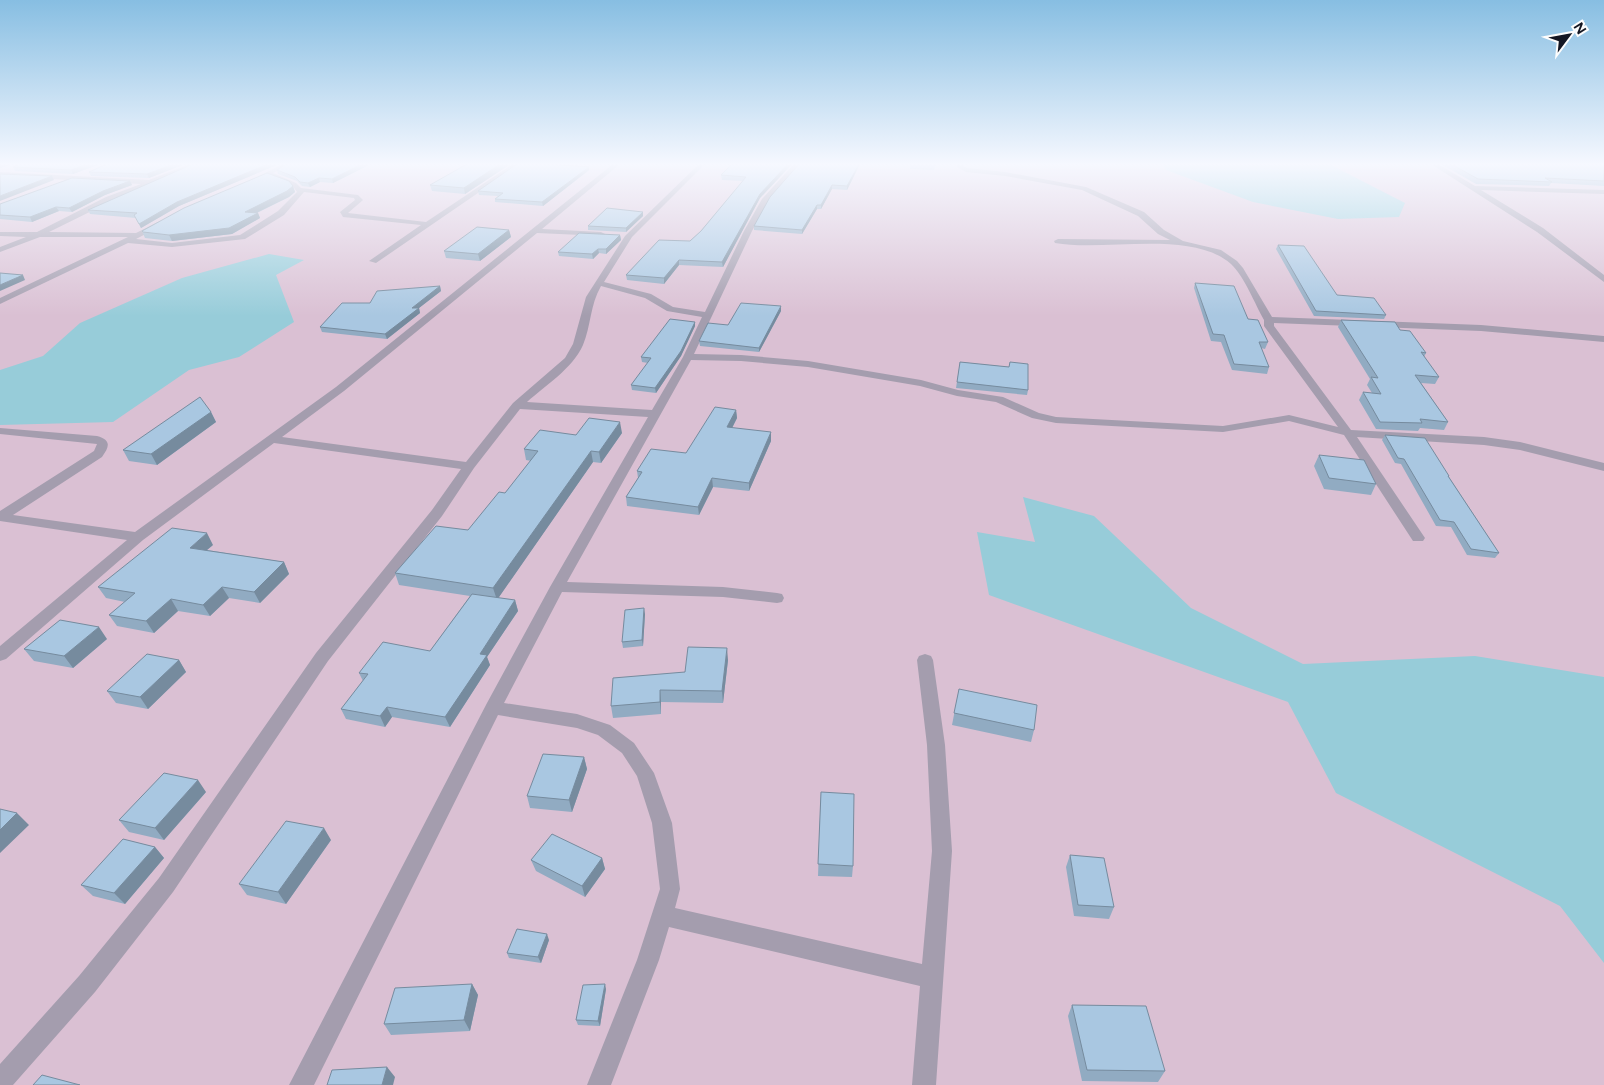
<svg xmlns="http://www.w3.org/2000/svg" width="1604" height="1085" viewBox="0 0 1604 1085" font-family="Figtree,sans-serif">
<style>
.green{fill:#dac0d3}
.water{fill:#97ccd9}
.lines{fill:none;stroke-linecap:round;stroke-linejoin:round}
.minor{fill:#a49dae;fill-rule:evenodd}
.wall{fill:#91abc2}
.shaded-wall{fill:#768b9e}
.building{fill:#a9c7e1;stroke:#768b9e}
</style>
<rect width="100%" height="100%" fill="#eceffe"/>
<path class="green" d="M0 164H1604V1085H0Z"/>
<path class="water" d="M1162 164H1329L1405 203 1399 217 1338 219 1253 202 1166 170Z
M269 254 304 260 276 275 294 322 239 357 189 370 113 422 0 425V370L43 356 80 323 182 278Z
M1023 497 1094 516 1191 608 1303 664 1475 656 1604 677V963L1560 906 1336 793 1288 702 989 595 977 532 1035 542Z"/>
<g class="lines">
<path class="minor" d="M190 164H198L112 201 49 232 136 233 158 222H161V226L136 239 172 243 240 235 278 211 297 192 292 185 268 176 254 182 249 181 283 164H291L273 173 296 183 301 188 358 195 363 200 348 213 426 222 513 164H520L376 263 369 261 421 225 343 217 340 212 355 200 354 198 304 192 284 215 245 239 172 247 128 243 0 304V298L128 237H40L0 252V247L26 237 0 236V232H37L106 197 141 184 0 176V172L149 180Z
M613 164H620L542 229 601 232 605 234 604 236 537 233 344 391 282 437 466 462 513 403 565 358 573 344 586 297 625 236 699 164H705L632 237 604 282 651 294 673 307 705 312 744 231 762 199 794 164H800L769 200 752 231 694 354 741 355 808 361 921 380 958 390 1003 397 1039 413 1056 417 1223 426 1289 415 1338 427 1264 326V320C1255 304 1244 276 1231 264 1191 229 1105 252 1055 243L1054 241 1058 239 1170 240 1158 234 1138 216 1082 190 1005 176 966 172 957 167V164H963V166L967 168 1005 172 1086 187 1144 212 1164 230 1183 241 1221 250 1237 261 1243 268 1272 317 1481 325 1604 336V342L1481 331 1274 323V326L1351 430 1484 437 1520 442 1604 463V471L1520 450 1484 445 1357 437 1425 538 1423 541H1413L1344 435 1289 421 1223 432 1056 423 1032 418 996 402 957 396 920 386 808 367 741 361 691 360 567 582 723 587 777 593 782 594 784 598 782 602 777 603 723 597 562 592 504 703 577 714 610 725 634 743 654 773 672 823 680 889 675 908 922 964 932 851 927 745 917 660 919 656 925 654 931 656 933 660 945 745 952 851 936 1085H912L920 986 669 927 659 960 611 1085H587L637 960 660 889 652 823 637 776 622 753 598 735 577 728 498 715 314 1085H289L487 703 550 587 648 417 520 409 474 468 442 516 328 661 173 892 95 992 13 1085H0V1064L79 976 159 878 316 653 432 510 461 469 274 443 143 540 6 659 0 661V646L127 540 0 521V511L94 451 97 444 0 434V428L97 436C111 440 110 446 102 457L13 515 135 532 336 387ZM601 286 645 298 667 311 702 317 683 357 652 410 527 402C546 385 572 369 583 345 591 326 590 305 601 286Z
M1431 164H1438L1475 186 1604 190V194L1481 190 1543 228 1604 275V282L1537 232Z"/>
</g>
<path class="wall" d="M20 164H100L73 174 15 171 13 167Z
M107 164H185L149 178 91 176 89 172Z
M193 164H279L179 206 141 228 136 218 90 214 88 210Z
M371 164 333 183 320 182 310 187 302 186 297 181 278 174 277 170Z
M467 164H509V165L465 194 432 191 430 185Z
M732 164H792L760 198 723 267 679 265 664 284 627 280 626 275 690 241 701 231 743 181 722 180 721 175Z
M859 164 858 168 847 190 832 189 821 209H817L802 234 754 230V226Z
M910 164H936L934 170 910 169Z
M1441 164H1604V186L1551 183 1549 186 1476 184Z
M589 170 543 206 495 202V199L498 196 479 195 478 191Z
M130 181 132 185 105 195 72 212 59 211 32 222 0 219V204Z
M293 186 295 192 289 197 257 213H258L260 218 232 234 172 241 145 238 142 231Z
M643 212V216L626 232 588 230V226Z
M509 230 511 237 480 261 446 258 444 251Z
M620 235 621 240 606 254 599 253 593 259 559 256 558 252Z
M1278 245 1337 295 1386 315 1384 319 1314 316 1276 249Z
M1195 283 1268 342 1265 349 1261 348 1269 367 1267 374 1232 370 1221 342 1211 341 1194 288Z
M440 286 441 291 419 308 420 313 387 339 322 332 320 327 370 303Z
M781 306V311L759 352 700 346 699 341 728 325Z
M1341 320 1400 330 1426 353 1424 357 1439 377 1435 384 1421 383 1448 422 1444 430 1420 428 1418 431 1376 429 1359 400 1363 392 1372 393 1367 385 1370 379 1338 327Z
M695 322V326L681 356 656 393 632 390 631 385 648 363 642 362 641 357Z
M960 362 1009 367 1010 362 1028 390 1027 395 956 388Z
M736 410 737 418 732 428 771 441 749 491 713 487 699 515 627 506 626 497 638 478 637 471 686 453Z
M211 412 216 422 157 465 129 461 123 450Z
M622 433 601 463 593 462 498 598 515 600 518 611 487 657 490 665 450 727 392 717 385 727 346 719 341 709 363 681 359 673 430 651 470 596 399 585 395 573 468 530 505 493 531 461 526 460 524 449 576 435Z
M1385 435 1449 476V477L1499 553 1495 558 1467 555 1451 527 1436 526 1401 464 1395 463 1382 440Z
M1319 455 1376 484 1371 495 1324 489 1314 466Z
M213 545 207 550 284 562 289 574 260 603 229 598 210 616 178 611 154 633 117 626 109 615 125 602 106 598 98 587Z
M645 614 643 646 623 648 622 642Z
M107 639 73 668 34 661 24 649Z
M179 660 186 672 148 709 116 703 107 691Z
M728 660 723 703 661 702V714L613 718 611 706 685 672Z
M959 689 1034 730 1031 742 952 725Z
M584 757 587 769 572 812 530 808 527 796Z
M206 792 164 840 129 832 119 820Z
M821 792 853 866 852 877 818 876Z
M331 840 286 904 247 895 239 884Z
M155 847 164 858 125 904 93 896 81 885Z
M1070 855 1114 907 1109 919 1074 916 1066 867Z
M602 858 605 869 585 897 536 871 531 860Z
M549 940 541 963 509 958 507 953Z
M472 984 478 995 470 1031 391 1035 384 1024Z
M606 989 600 1026 578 1025 576 1020Z
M1072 1005 1165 1071 1158 1082 1082 1081 1068 1016Z"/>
<path class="shaded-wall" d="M0 164H13L0 168Z
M88 164H100L73 174 71 170Z
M174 164H185L149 178 147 174Z
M268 164H279L179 206 141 228 139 224 177 202Z
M362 164H371L333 183 332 179Z
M500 164H509V165L465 194 464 188Z
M788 164H792L760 198 723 267 722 262 760 194Z
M859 164 858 168 847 190V186Z
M589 167V170L543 206 542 202Z
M52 176 54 180 0 201V196Z
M319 178 320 182 310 187 308 183Z
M130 181 132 185 105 195 72 212 69 208 103 191Z
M832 185V189L821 209V205Z
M293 186 295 192 289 197 248 217 245 212Z
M817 205V209L802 234V230Z
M56 207 59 211 32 222 30 217Z
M643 212V216L626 232V228Z
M258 213 260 218 232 234 172 241 169 235Z
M509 230 511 237 480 261 478 254Z
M620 235 621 240 606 254V249Z
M598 249 599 253 593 259 592 254Z
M679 260V265L664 284V278Z
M23 275 25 280 0 291V285Z
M440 286 441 291 419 308 420 313 387 339 385 334 412 308Z
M781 306V311L759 352V348Z
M695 322V326L681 356 656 393 655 388Z
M736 410 737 418 728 436 727 427Z
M211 412 216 422 157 465 151 454Z
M620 422 622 433 601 463 599 452Z
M771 432V441L749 491V483Z
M591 451 593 462 497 600 493 588Z
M712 478 713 487 699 515 698 507Z
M207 533 213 545 196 559 190 548Z
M284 562 289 574 260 603 254 592Z
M222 587 229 598 210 616 203 605Z
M171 599 178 611 154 633 146 621Z
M515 600 518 611 487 657 490 665 450 727 445 717 480 654Z
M644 608 645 614 643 646 642 640Z
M99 627 107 639 73 668 64 656Z
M727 648 728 660 723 703 722 691Z
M179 660 186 672 148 709 140 697Z
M660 690 661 702V714L660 702Z
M387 707 392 717 385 727 380 716Z
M584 757 587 769 572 812 569 800Z
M198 780 206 792 164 840 155 828Z
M17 813 29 825 0 853V830Z
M324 828 331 840 286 904 278 892Z
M155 847 164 858 125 904 114 893Z
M602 858 605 869 585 897 582 886Z
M547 934 549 940 541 963 538 957Z
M472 984 478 995 470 1031 464 1020Z
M605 984 606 989 600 1026 598 1021Z
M387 1067 395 1077 393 1085H382Z"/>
<path class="building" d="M20 164H88L71 170 13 167Z
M107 164H174L147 174 89 172Z
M193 164H268L177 202 139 224 134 215 137 213 88 210Z
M286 164H362L332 179 319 178 308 183 300 182 295 177 277 170Z
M467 164H500L464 188 430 185Z
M517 164H548L589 167 542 202 495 199 503 193 478 191Z
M732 164H788L760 194 722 262 679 260 664 278 626 275 659 240 690 241 701 231 746 177 721 175Z
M799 164H859L847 186 832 185 821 205H817L802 230 754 226 770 197Z
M1451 164H1604V181L1545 178 1552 182 1478 179Z
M267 173 289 181 293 186 287 191 245 212 258 213 229 228 169 235 143 232 142 231 184 208Z
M0 174 52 176 0 196Z
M72 178 130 181 103 191 69 208 56 207 30 217 0 215V204Z
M607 208 643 212 626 228 588 226Z
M477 227 509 230 478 254 444 251Z
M579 233 620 235 606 249H598L592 254 558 252Z
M1278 245 1304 246 1337 295 1374 298 1386 315 1316 311Z
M0 273 23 275 0 285Z
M1195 283 1234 286 1248 319 1258 320 1268 342H1259L1269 367 1234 364 1224 335 1213 334Z
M440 286 412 308H419L385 334 320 327 342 303H370L377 291Z
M741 303 781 306 759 348 699 341 708 323 728 325Z
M670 319 695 322 681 351 655 388 631 385 651 358 641 357Z
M1341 320 1395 322 1400 330 1410 331 1426 353 1421 352 1439 377 1415 375 1448 422 1420 419 1422 423 1380 422 1363 392 1381 394 1371 377 1378 378Z
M960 362 1009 367 1010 362 1028 364V390L957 382Z
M200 397 211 412 151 454 123 450Z
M715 407 736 410 727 427 771 432 749 483 712 478 698 507 626 497 642 472 637 471 651 449 686 453Z
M589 418 620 422 599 452 591 451 493 588 395 573 436 526 468 530 499 492 505 493 538 451 524 449 540 430 576 435Z
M1385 435 1425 438 1449 476H1448L1499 553 1471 549 1454 522 1440 520 1404 459 1398 458Z
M1319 455 1364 460 1376 484 1329 478Z
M172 528 207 533 190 548 284 562 254 592 222 587 203 605 171 599 146 621 109 615 135 593 98 587Z
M472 594 515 600 480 654 487 655 445 717 387 707 380 716 341 709 368 674 359 673 383 642 430 651Z
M644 608 642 640 622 642 625 610Z
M60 620 99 627 64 656 24 649Z
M688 647 727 648 722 691 660 690V702L611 706 613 678 685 672Z
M147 654 179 660 140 697 107 691Z
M959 689 1037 705 1034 730 954 713Z
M543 754 584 757 569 800 527 796Z
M164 773 198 780 155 828 119 820Z
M821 792 854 794 853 866 818 864Z
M0 809 17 813 0 830Z
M286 821 324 828 278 892 239 884Z
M552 834 602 858 582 886 531 860Z
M123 839 155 847 114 893 81 885Z
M1070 855 1104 858 1114 907 1078 905Z
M517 929 547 934 538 957 507 953Z
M472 984 464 1020 384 1024 395 988Z
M605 984 598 1021 576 1020 583 985Z
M1072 1005 1146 1006 1165 1071 1087 1070Z
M387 1067 382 1085H327L332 1070Z
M42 1075 80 1085H33Z"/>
<linearGradient id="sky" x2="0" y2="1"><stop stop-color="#87bee2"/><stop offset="0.52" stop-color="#f6f8ff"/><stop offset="1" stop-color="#f6f8ff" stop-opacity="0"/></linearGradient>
<rect width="1604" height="316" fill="url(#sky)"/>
<g transform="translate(1569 35) rotate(58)" stroke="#fdfdfd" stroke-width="4" paint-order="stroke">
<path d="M0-4L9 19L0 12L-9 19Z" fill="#141723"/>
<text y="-8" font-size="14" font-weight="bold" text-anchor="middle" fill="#141723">N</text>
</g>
</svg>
